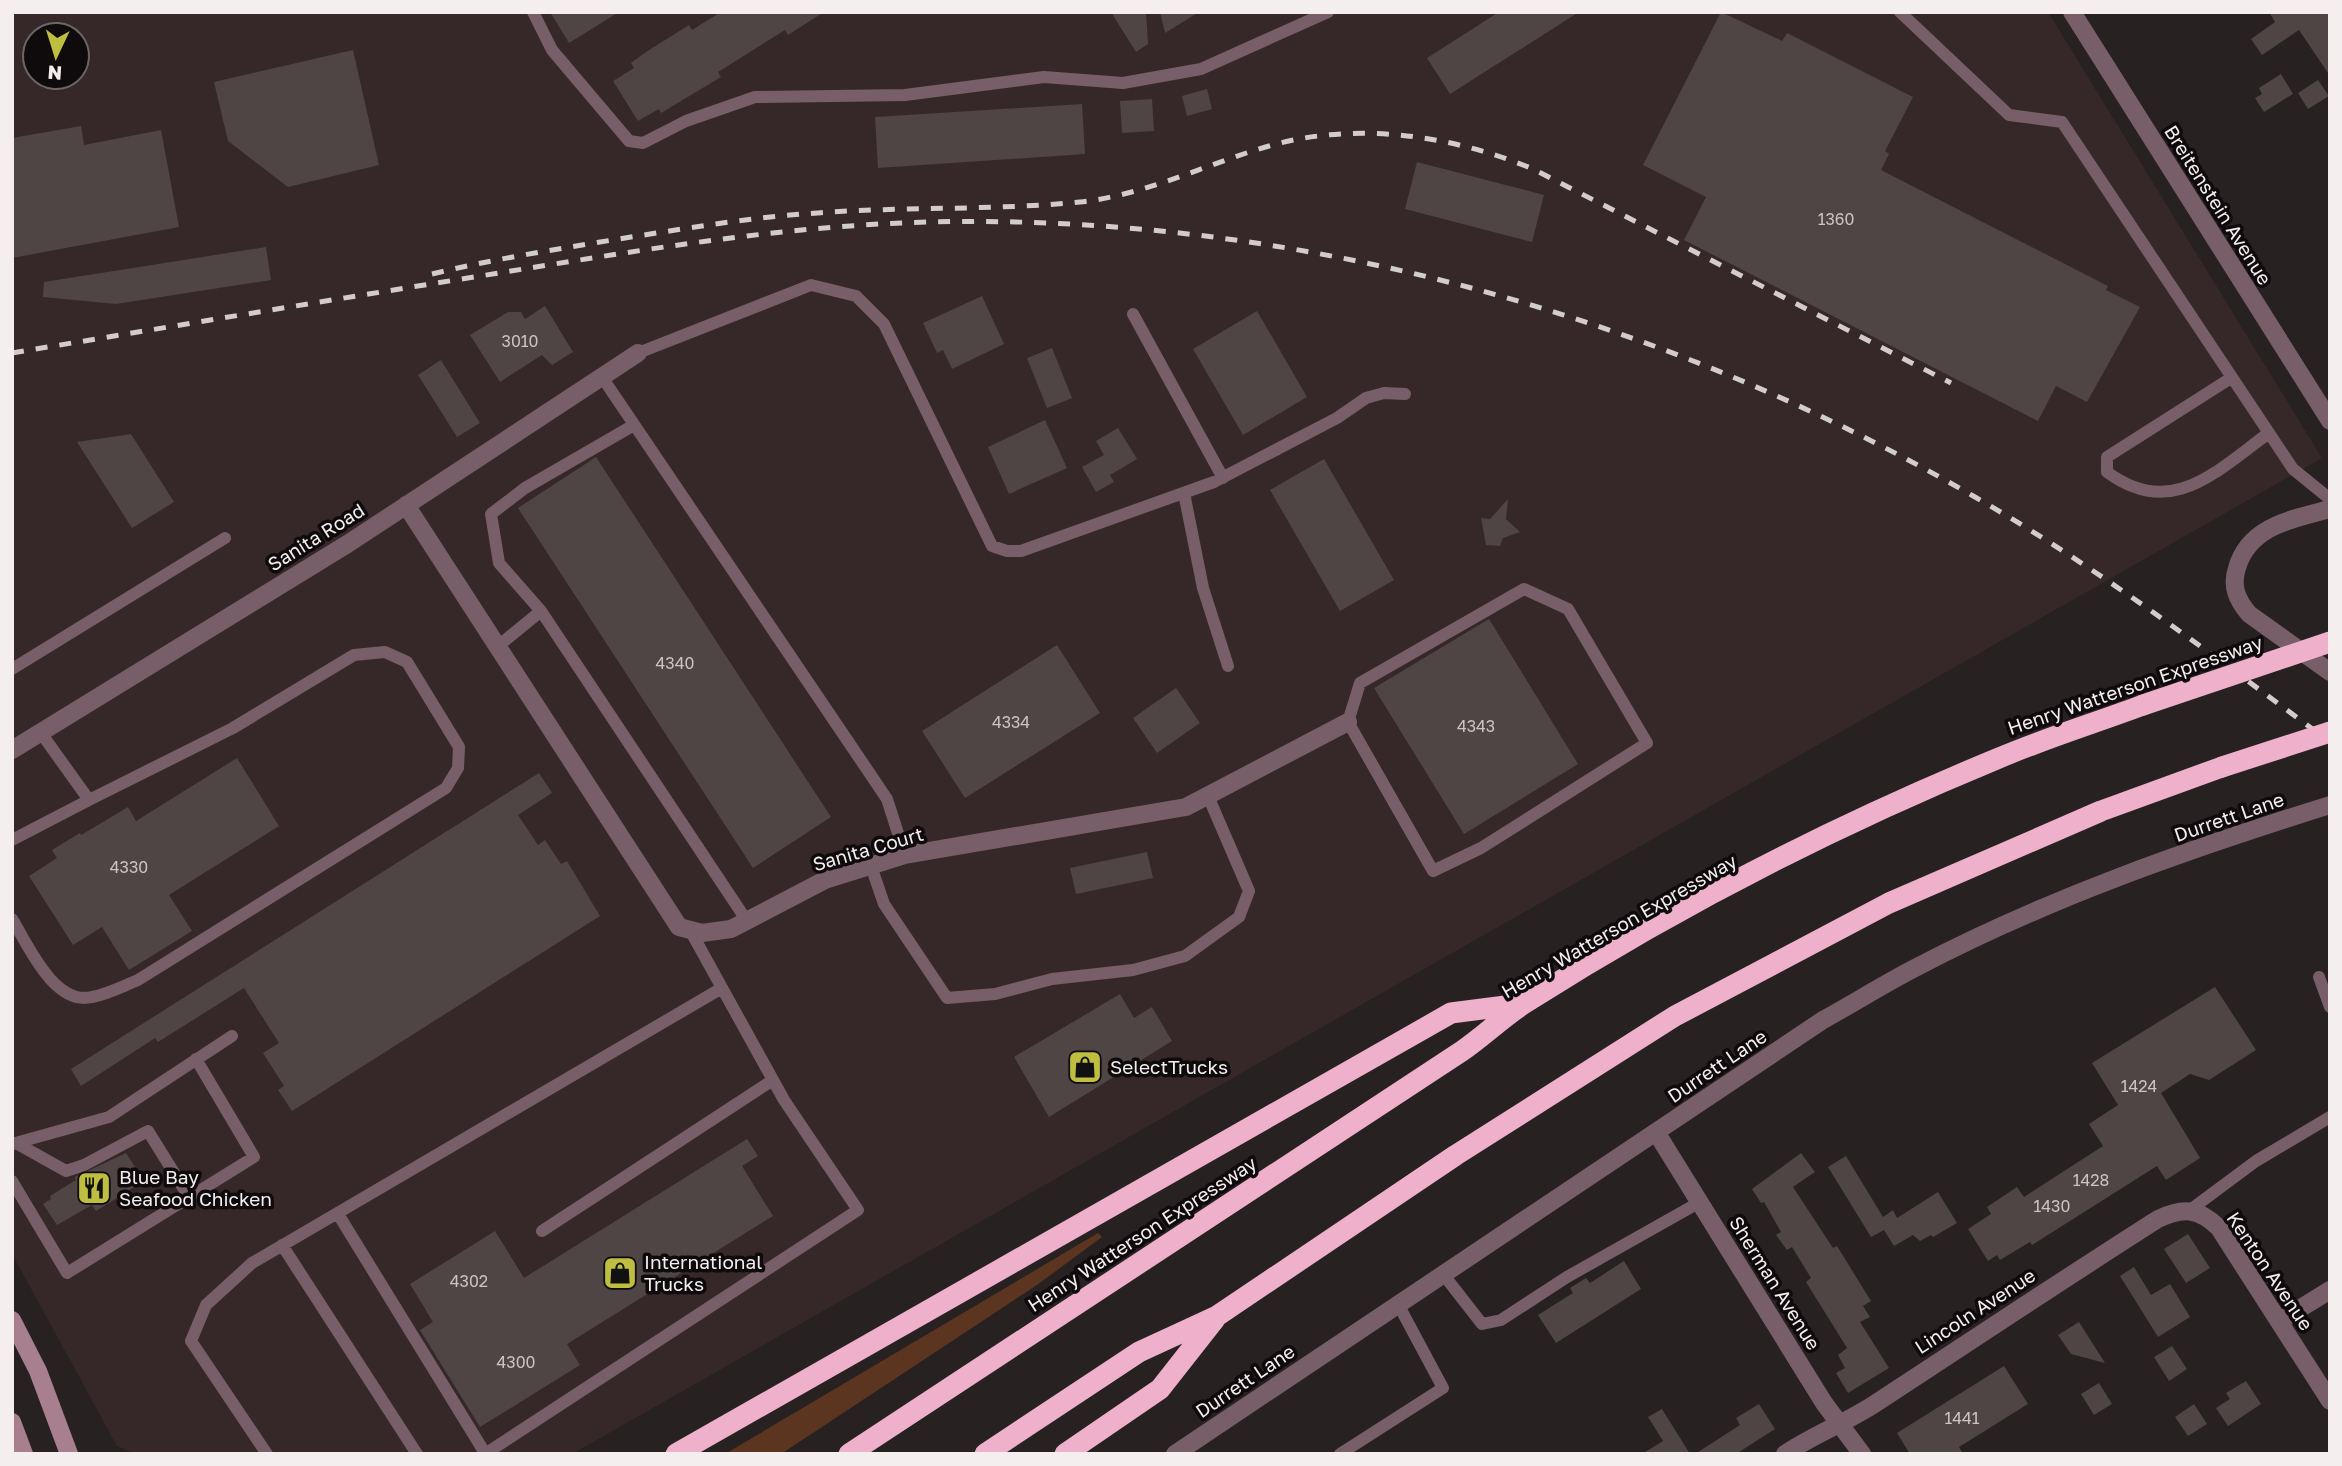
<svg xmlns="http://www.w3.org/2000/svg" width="2342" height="1466" viewBox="0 0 2342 1466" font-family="'Golos Text',sans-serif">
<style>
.built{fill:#362829;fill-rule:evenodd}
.green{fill:#5b351f}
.building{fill:#4e4544}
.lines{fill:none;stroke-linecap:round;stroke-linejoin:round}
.service{stroke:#775e68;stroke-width:12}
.minor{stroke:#775e68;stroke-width:18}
.secondary{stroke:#a77f8f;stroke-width:18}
.motorway{stroke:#eeb0ca;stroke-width:21}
.rail{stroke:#d2cccd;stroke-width:5;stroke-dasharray:12 12;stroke-linecap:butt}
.motorway-bridge{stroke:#eeb0ca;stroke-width:21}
.labels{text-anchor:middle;stroke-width:7;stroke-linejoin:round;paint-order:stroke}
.number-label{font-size:16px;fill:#cac4c4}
.street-label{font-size:19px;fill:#f4eeef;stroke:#0f0b0c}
.poi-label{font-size:19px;fill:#f4eeef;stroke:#0f0b0c;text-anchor:start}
</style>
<rect width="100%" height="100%" fill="#282121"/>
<path class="built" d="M12 12H2048L2322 458 572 1454H136L117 1446 12 1254ZM35 35H77V77H35Z"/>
<path class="green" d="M1098 1233 1102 1237 1037 1285 781 1454H725Z"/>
<path class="building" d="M550 12H619L569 43Z
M721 12H824L788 35 785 30 718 72 721 77 661 113 659 109 638 121 613 81 634 68 631 63 646 52 689 25 692 30Z
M1111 12H1146L1148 44 1136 52Z
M1160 12H1199L1165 33Z
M1499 12H1579L1450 94 1427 58Z
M1721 12 1782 41 1787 33 1913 97 1885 151 1889 154 1881 170 2108 286 2106 290 2140 307 2087 402 2056 386 2038 421 1684 240 1706 197 1643 165Z
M2269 12H2330V76L2299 30 2262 55 2251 39 2275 22Z
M353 50 379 165 288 187 228 141 214 82Z
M2281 74 2293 94 2264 112 2255 98 2262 94 2259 88Z
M2318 80 2329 96 2308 109 2298 93Z
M1207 89 1212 109 1187 116 1182 96Z
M1152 99 1154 131 1122 133 1120 101Z
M1082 104 1085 154 878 168 875 117Z
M81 126 84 145 161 130 179 227 12 258V138Z
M1417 162 1544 195 1532 242 1405 209Z
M266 247 271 280 116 304 43 297 44 282Z
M982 296 1004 344 952 369 943 350 937 353 923 323Z
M545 306 573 352 552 365 542 355 500 382 470 335 508 312H521L525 319Z
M1257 311 1307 397 1243 435 1193 349Z
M1052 348 1072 398 1047 408 1027 358Z
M441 360 480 423 457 437 418 375Z
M1045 420 1067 468 1009 494 988 447Z
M1118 428 1137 459 1110 475 1114 482 1096 492 1082 467 1104 455 1096 441Z
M131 434 174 502 132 528 77 442Z
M596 457 831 817 753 868 518 508Z
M1324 459 1394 580 1340 611 1270 490Z
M1508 499 1506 519 1520 532 1503 538 1500 546 1486 545 1481 518 1490 519Z
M1489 619 1578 764 1464 834 1374 688Z
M1057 645 1100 713 965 798 922 731Z
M1176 688 1200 723 1157 753 1133 718Z
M237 758 279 826 169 895 192 931 129 970 102 927 73 945 29 876 57 858 52 850 80 833 81 835 128 807 136 821Z
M539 773 552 793 518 815 538 845 545 840 561 864 567 861 600 916 292 1111 278 1090 284 1086 263 1053 279 1043 244 988 158 1042 155 1038 81 1086 71 1069Z
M1147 852 1153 878 1076 894 1070 868Z
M2215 987 2256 1050 2209 1080 2190 1074 2161 1093 2200 1158 2166 1180 2157 1166 2032 1245 2030 1242 2000 1260 1997 1255 1988 1261 1968 1229 1991 1214 1987 1207 2017 1187 2024 1197 2103 1146 2089 1124 2118 1105 2092 1063Z
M1120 994 1134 1018 1152 1007 1172 1041 1049 1117 1014 1057Z
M747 1139 758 1156 742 1166 773 1216 567 1344 580 1365 480 1427 420 1330 433 1322 410 1284 495 1231 524 1278Z
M126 1153 144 1181 96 1211 92 1205 57 1225 43 1204 51 1199 50 1196 76 1180 75 1177Z
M1801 1153 1815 1172 1793 1187 1833 1248 1837 1246 1871 1301 1863 1306 1870 1317 1860 1322 1889 1368 1848 1393 1836 1373 1845 1368 1838 1355 1847 1348 1806 1282 1811 1278 1792 1247 1787 1250 1776 1235 1781 1232 1764 1202 1761 1203 1752 1189Z
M1846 1156 1883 1217 1893 1210 1897 1218 1938 1192 1957 1223 1933 1237 1931 1235 1920 1241 1913 1235 1894 1246 1884 1230 1871 1237 1828 1167Z
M2188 1234 2210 1268 2186 1283 2164 1249Z
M1624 1261 1641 1289 1556 1343 1538 1315 1573 1293 1570 1288 1586 1278 1590 1283Z
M2134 1267 2151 1295 2170 1284 2190 1317 2158 1337 2120 1276Z
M2079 1322 2105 1363 2071 1354 2058 1335Z
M2172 1346 2187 1369 2169 1381 2154 1357Z
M2004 1366 2028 1404 1959 1447 1963 1454H1910L1897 1433Z
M2246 1381 2261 1404 2228 1426 2216 1408 2230 1399 2226 1393Z
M2099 1383 2112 1404 2094 1415 2081 1394Z
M1759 1404 1775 1429 1736 1454H1695L1740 1425 1736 1418Z
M2194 1404 2207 1424 2188 1436 2175 1417Z
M1662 1409 1690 1454H1642L1663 1441 1648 1417Z"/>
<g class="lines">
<path class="service" d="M533 12 552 50 629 141 643 143 686 121 755 97 905 95 1044 77 1123 83 1201 69 1328 12
M1900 12 2009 115 2062 122 2293 469 2330 499
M1133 314 1223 478
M638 353 811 285 856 296 884 324 992 546 1007 551H1021L1214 482 1337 418 1366 398 1384 393 1405 394
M602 377 887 799 905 855
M2231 378 2107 457V472C2172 520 2216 471 2269 433
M1184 493 1203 588 1228 666
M1524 589 1568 609 1647 743 1481 848 1433 871 1348 722 1360 683Z
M541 611 747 921
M497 647 541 611 499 563 491 514 525 488 634 425
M12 669 225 538
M12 840 89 800
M871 866 884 904 947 998 995 994 1052 979 1133 970 1185 956 1239 917 1249 891 1208 796
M12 919C28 945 54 1006 92 997 108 994 123 986 138 980L446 788 458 768 459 747 407 662 385 652 354 655 233 728 89 800 41 733
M2319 977 2330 1007
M16 1143 66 1171 84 1165 148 1131 189 1197
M12 1144 109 1117 232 1036
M12 1181 67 1273 254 1157 196 1059
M2190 1210 2256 1161 2330 1117
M338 1214 485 1453
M542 1231 773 1080
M282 1245 417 1454
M1443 1274 1482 1324 1501 1320 1567 1277 1700 1202
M267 1454 191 1341 206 1305 252 1263 722 988
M485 1454 858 1210 784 1100 690 930
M1340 1454 1443 1388 1398 1304"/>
<path class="minor" d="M2072 12 2330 421
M406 505 679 927 702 933 731 929 825 880 905 855 1186 807 1348 722
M2330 509C2292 519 2249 526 2237 568 2231 586 2237 600 2249 614L2330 672
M12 750 349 543 638 353
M1656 1132 1824 1403 1862 1454
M2280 1321 2330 1290
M1175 1454 1823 1020C1854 1003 1884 984 1915 968 2046 899 2189 849 2330 805
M1785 1454C1813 1435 1845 1423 1873 1405 1968 1343 2062 1280 2158 1219 2183 1207 2199 1208 2219 1228L2330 1401"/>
<path class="secondary" d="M12 1320 38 1371 69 1454
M12 1422 24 1454"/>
<path class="motorway" d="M676 1454 1451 1013 1521 1004
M849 1454 1462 1051C1484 1036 1503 1017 1525 1003 1674 908 1836 825 1999 758 2046 738 2095 723 2143 705
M985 1454 1139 1352 1217 1316 1456 1155 1675 1016 1889 903 2101 811 2222 767
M1065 1454 1160 1389 1215 1319"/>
<path class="rail" d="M432 274C498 258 564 248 631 237 689 228 747 218 804 214 896 206 989 211 1080 202 1146 195 1206 164 1269 146 1356 121 1451 135 1533 169L1951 383
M12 353C174 326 336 299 499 273 641 250 783 226 927 222 1292 213 1659 314 1975 497 2100 569 2214 656 2330 742"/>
<path class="motorway-bridge" d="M2143 705 2330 642
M2222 767 2330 732"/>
</g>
<defs>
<g id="shop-square" transform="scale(1.75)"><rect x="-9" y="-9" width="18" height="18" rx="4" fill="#bfbe41" stroke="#0f0b0c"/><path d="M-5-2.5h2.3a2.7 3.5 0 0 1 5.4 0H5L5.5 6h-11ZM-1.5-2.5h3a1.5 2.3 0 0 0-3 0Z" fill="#111"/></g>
<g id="restaurant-square" transform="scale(1.75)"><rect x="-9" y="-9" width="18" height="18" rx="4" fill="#bfbe41" stroke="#0f0b0c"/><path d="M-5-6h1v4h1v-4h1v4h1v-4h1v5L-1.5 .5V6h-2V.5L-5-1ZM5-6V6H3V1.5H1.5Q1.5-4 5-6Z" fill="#111"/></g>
</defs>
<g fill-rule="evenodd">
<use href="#shop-square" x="1085" y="1067"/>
<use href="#restaurant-square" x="94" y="1188"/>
<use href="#shop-square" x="620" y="1273"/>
</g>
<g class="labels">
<g class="number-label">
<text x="1836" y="225">1360</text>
<text x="520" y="347">3010</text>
<text x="675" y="669">4340</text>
<text x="1011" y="728">4334</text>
<text x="1476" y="732">4343</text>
<text x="129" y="873">4330</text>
<text x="2139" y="1092">1424</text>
<text x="2091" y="1186">1428</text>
<text x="2052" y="1212">1430</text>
<text x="469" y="1287">4302</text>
<text x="516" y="1368">4300</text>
<text x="1962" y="1424">1441</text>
</g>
<g class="street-label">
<text transform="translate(2218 205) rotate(58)" y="7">Breitenstein Avenue</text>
<text transform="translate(316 537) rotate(-32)" y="7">Sanita Road</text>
<text transform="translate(2135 685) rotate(-19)" y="7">Henry Watterson Expressway</text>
<text transform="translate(2229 817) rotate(-19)" y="7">Durrett Lane</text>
<text transform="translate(868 849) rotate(-16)" y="7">Sanita Court</text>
<text transform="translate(1619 926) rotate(-30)" y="7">Henry Watterson Expressway</text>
<text transform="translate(1717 1066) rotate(-34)" y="7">Durrett Lane</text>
<text transform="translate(1142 1234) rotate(-33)" y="7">Henry Watterson Expressway</text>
<text transform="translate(2270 1271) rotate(56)" y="7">Kenton Avenue</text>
<text transform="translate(1775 1283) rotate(58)" y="7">Sherman Avenue</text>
<text transform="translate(1975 1311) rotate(-33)" y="7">Lincoln Avenue</text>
<text transform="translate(1245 1381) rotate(-34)" y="7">Durrett Lane</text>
</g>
<g class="poi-label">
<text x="1110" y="1074">SelectTrucks</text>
<text x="119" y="1184">Blue Bay<tspan x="119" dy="22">Seafood Chicken</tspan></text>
<text x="644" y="1269">International<tspan x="644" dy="22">Trucks</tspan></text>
</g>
</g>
<rect width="2342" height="1466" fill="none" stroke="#f4eeef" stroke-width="28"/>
<g transform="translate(56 56) rotate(184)"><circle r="33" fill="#0f0b0c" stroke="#6b6667" stroke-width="2"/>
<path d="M0-5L12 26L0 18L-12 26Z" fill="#bfbe41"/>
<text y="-10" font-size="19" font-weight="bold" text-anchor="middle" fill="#f4eeef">N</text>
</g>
</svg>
